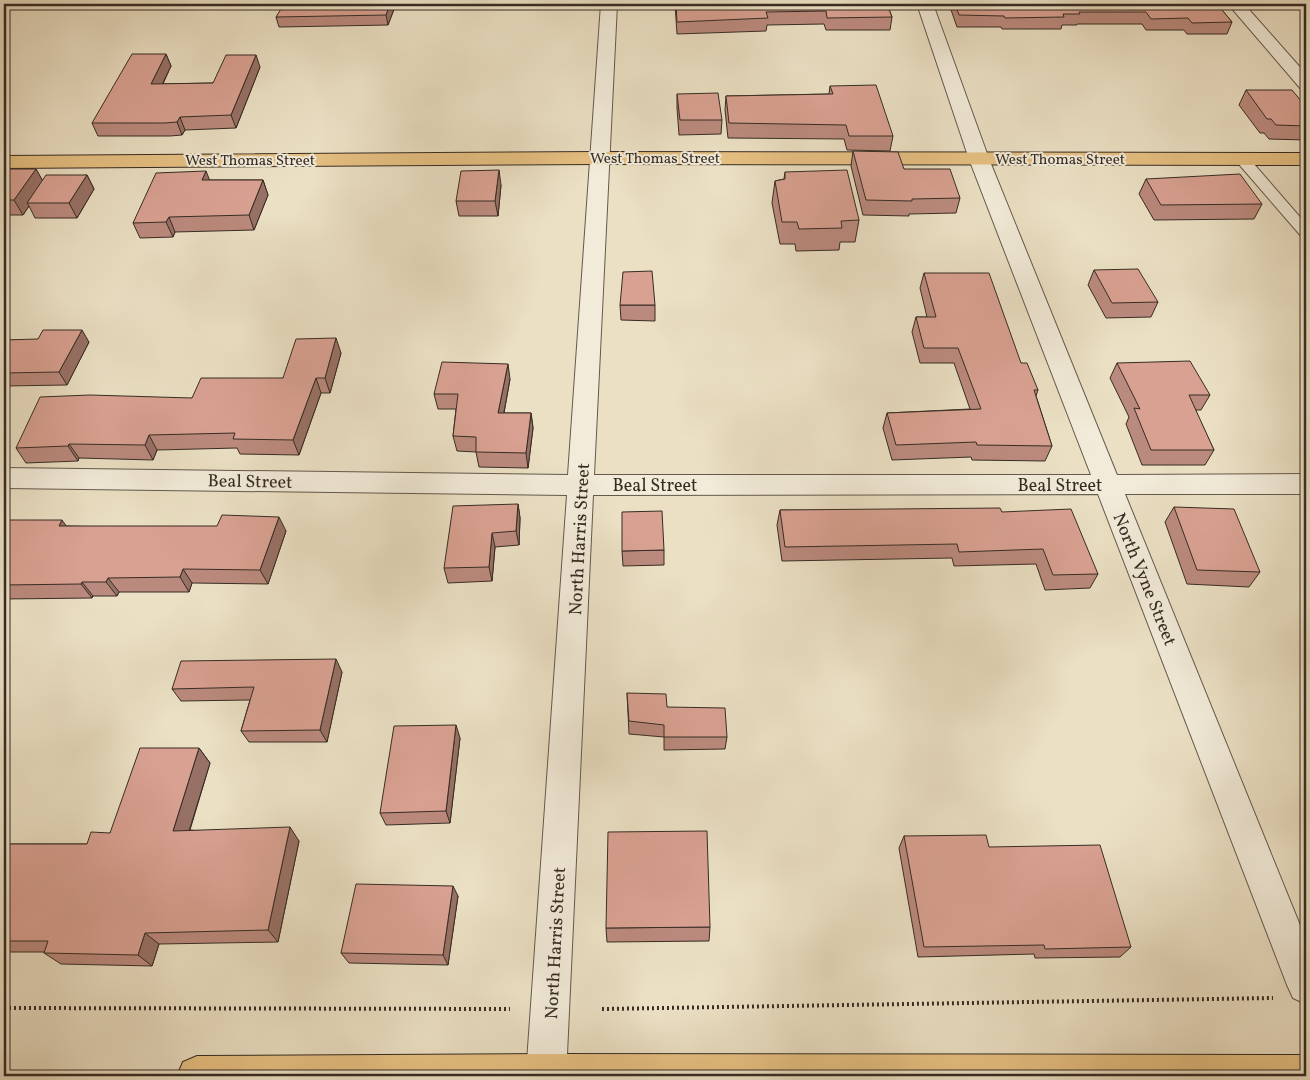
<svg xmlns="http://www.w3.org/2000/svg" width="1310" height="1080" viewBox="0 0 1310 1080" font-family="Vollkorn,serif">
<style>
.lines{fill:none;stroke-linecap:round;stroke-linejoin:round}
.lane-casing{stroke:#63594c;stroke-width:2}
.street-casing{stroke:#63594c;stroke-width:2}
.primary-casing{stroke:#362c24;stroke-width:2}
.path{stroke:#362c24;stroke-width:4;stroke-dasharray:2 3;stroke-linecap:butt}
.lane{fill:#f2ebd9;fill-rule:evenodd}
.street{fill:#f2ebd9;fill-rule:evenodd}
.primary{fill:#e6c082;fill-rule:evenodd}
.wall{fill:#bb8a7e;stroke:#362c24}
.shaded-wall{fill:#987166;stroke:#362c24}
.building{fill:#d9a192;stroke:#362c24}
.labels{text-anchor:middle;stroke-width:4;stroke-linejoin:round;paint-order:stroke}
.far-street-label{font-size:15px;fill:#362c24;stroke:#f2ebd9}
.street-label{font-size:18px;fill:#362c24;stroke:#f2ebd9}
</style>
<rect width="100%" height="100%" fill="#ebe0c4"/>
<filter id="stains"><feTurbulence type="fractalNoise" baseFrequency=".004" numOctaves="4"/><feColorMatrix values="0 0 0 0 .2 0 0 0 0 .09 0 0 0 0 .02 0 0 0 .5 -.17"/></filter>
<radialGradient id="worn" r=".72"><stop offset=".6" stop-color="#630" stop-opacity="0"/><stop offset="1" stop-color="#630" stop-opacity=".3"/></radialGradient>
<g class="lines">
<g class="lane-casing">
<path id="lane" d="M1242 155 1247 156 1306 224V237L1301 236 1237 162 1235 159 1237 156Z"/>
</g>
<g class="street-casing">
<path id="street" d="M601 4H617L594 475H1091L969 159 917 4H933L989 159 1117 475 1306 474V494H1125L1306 940V1004L1293 998 1287 985 1098 494 593 495 566 1076H526L567 495 4 488V468L568 475Z
M1228 4H1244L1306 74V89L1300 88Z"/>
</g>
<g class="primary-casing">
<path id="primary" d="M599 152 1306 153V165L599 164 4 168V156Z
M547 1054 1306 1055V1076H177L183 1062 197 1056Z"/>
</g>
<path class="path" d="M4 1008 510 1009
M602 1009 1273 998"/>
<use href="#lane" class="lane"/>
<use href="#street" class="street"/>
<use href="#primary" class="primary"/>
</g>
<path class="wall" d="M396 4 388 25 279 27 276 17Z
M675 4H887L892 17 890 30H826L824 24 767 25 766 31 677 34Z
M949 4H1227L1221 9 1232 22 1227 34H1187L1184 30H1146L1142 24H1077V25H1062L1061 29H1002L1001 27H957Z
M166 54 171 66 163 84 213 83 260 67 236 128 185 130 182 135 170 136H98L92 123Z
M830 86 893 136 890 151 847 150 844 139 728 138 725 110 726 96 829 94Z
M1246 90 1306 107V137L1305 140 1269 139 1264 133H1260L1239 105Z
M677 94 722 120 721 134 679 135 677 108Z
M853 151 904 169 960 198 956 213 909 214V216L863 215 851 166Z
M4 169H36L42 180 87 175 94 189 77 218H35L29 206 23 215H4Z
M785 172 859 220 855 242H840L839 250 796 251 795 244H780L772 203 775 181 784 179Z
M1146 179 1262 204 1254 219 1154 220 1139 194Z
M210 180H263L268 195 254 230 175 232 173 237 140 238 133 223Z
M501 185 498 216H459L456 201Z
M1094 270 1158 302 1151 317 1106 318 1088 285Z
M924 273 1021 363 1038 390 1036 396 1052 446 1045 461 972 460 971 457 892 460 883 428 887 413 970 409 954 363H920L912 332 916 317H927L920 288Z
M620 305H655V321L621 320Z
M4 340 89 342 67 385 4 386Z
M341 353 330 393H321L299 455 240 454 237 448 157 450 153 460 79 458 78 461 26 463 16 448 192 398 283 378Z
M1117 363 1210 395 1201 410H1195L1214 450 1205 465H1142L1126 424 1129 417 1110 378Z
M510 379 504 413H531L533 428 528 468 479 467 476 452 457 451 453 436 456 409H438L434 394Z
M518 504 520 518 519 545 495 547 492 581 448 583 444 568Z
M1174 507 1260 572 1249 587 1187 584 1165 522Z
M780 510 1002 512 1098 574 1090 588 1045 590 1036 564 954 566 952 558 782 561 777 525Z
M4 520 66 526 286 531 268 584 192 583 189 592H119L117 596H93L92 598 4 599Z
M664 550V565L623 566 622 551Z
M342 672 327 742H249L241 731 250 700 181 701 172 689Z
M627 693 667 707 727 737 725 749 664 750V737L629 734Z
M460 738 450 823 386 825 380 813Z
M199 748 210 763 190 830 299 841 278 942 159 944 152 966 61 964 44 953V952H4V844H87L110 833Z
M904 836 989 847 1131 947 1120 957 1035 958 1034 954 918 957 899 848Z
M458 896 448 965 349 963 341 953Z
M710 927 709 941 607 942 606 928Z"/>
<path class="shaded-wall" d="M390 4H396L388 25 386 15Z
M1219 4H1227V5L1213 16 1218 5Z
M166 54 171 66 156 97 151 84Z
M256 55 260 67 236 128 231 115Z
M180 117 185 130 182 135 177 122Z
M36 169 44 183 27 203 29 206 23 215 14 200Z
M499 170 501 185 498 216 495 201Z
M206 171 212 186 202 180Z
M87 175 94 189 77 218 69 203Z
M263 180 268 195 254 230 249 215Z
M169 217 175 232 173 237 166 222Z
M82 330 89 342 67 385 59 372Z
M336 338 341 353 330 393 325 378Z
M508 364 510 379 501 428 498 413Z
M316 378 321 393 299 455 293 440Z
M531 413 533 428 528 468 526 453Z
M149 435 157 450 153 460 145 445Z
M69 444 79 458 78 461 68 446Z
M518 504 520 518 519 545 516 531Z
M279 517 286 531 268 584 260 570Z
M62 520 72 534 59 526Z
M492 533 495 547 492 581 489 567Z
M183 569 192 583 189 592 180 577Z
M108 578 119 592 117 596 106 582Z
M82 582 93 596 92 598 81 584Z
M336 659 342 672 327 742 320 730Z
M456 725 460 738 450 823 446 811Z
M199 748 210 763 185 844 173 831Z
M290 827 299 841 278 942 268 930Z
M453 886 458 896 448 965 443 955Z
M145 933 159 944 152 966 138 955Z"/>
<path class="building" d="M284 4H390L386 15 276 17Z
M676 4H887L892 17 827 18 826 11 766 12 768 18 677 22Z
M955 4H1219L1218 5 1232 22 1192 23 1188 18 1151 19 1146 12H1079L1080 14H1063L1064 17 1005 18 1004 16 959 15Z
M132 54H166L151 84 213 83 226 55H256L231 115 180 117 177 122 165 123H92Z
M876 85 893 136H849L846 125 729 123 726 96 833 94 830 86Z
M1246 90H1292L1306 107V126L1276 125 1271 119H1267Z
M718 93 722 120H680L677 94Z
M853 151 898 152 904 169H950L960 198 912 199V201L866 200Z
M4 169H36L14 200H4Z
M499 170 495 201H456L461 171Z
M847 170 859 220 841 221 842 228 799 229 797 222H782L775 181 785 179V172Z
M206 171 202 180H263L249 215 169 217 166 222 133 223 156 173Z
M1240 174 1262 204 1161 205 1146 179Z
M46 175H87L69 203H27Z
M1138 269 1158 302 1112 303 1094 270Z
M652 271 655 305H620L623 272Z
M924 273H989L1021 363H1027L1038 390H1034L1052 446 977 445 976 442 896 445 887 413 981 409 958 348H924L916 317H936Z
M43 330H82L59 372 4 373V340L38 339Z
M336 338 325 378H316L293 440 233 439 235 433 149 435 145 445 69 444 68 446 16 448 40 397 90 395 192 398 201 378H283L296 339Z
M1190 361 1210 395H1189L1214 450H1151L1134 408 1140 409 1117 363Z
M442 362 508 364 498 413H531L526 453 476 452V437L453 436 458 394H434Z
M518 504 516 531 492 533 489 567 444 568 453 506Z
M1174 507 1234 509 1260 572 1197 570Z
M1000 508 1002 512 1071 509 1098 574 1053 575 1043 549 959 552 957 544 785 547 780 510Z
M662 511 664 550 622 551V512Z
M222 515 279 517 260 570 183 569 180 577 108 578 106 582H82L81 584 4 585V520H62L59 526H217Z
M336 659 320 730 241 731 254 687 172 689 181 661Z
M627 693 666 694 667 707 725 708 727 737H664V725L629 721Z
M456 725 446 811 380 813 394 726Z
M140 748H199L173 831 290 827 268 930 145 933 138 955 44 953 48 941H4V844H87L91 832 110 833Z
M707 831 710 927 606 928 608 832Z
M986 835 989 847 1100 845 1131 947 1045 949 1044 945 924 947 904 836Z
M356 884 453 886 443 955 341 953Z"/>
<g class="labels">
<g class="far-street-label">
<text x="655" y="163">West Thomas Street</text>
<text x="1060" y="164">West Thomas Street</text>
<text x="250" y="165">West Thomas Street</text>
</g>
<g class="street-label">
<text transform="translate(250 481) rotate(1)" y="6">Beal Street</text>
<text x="655" y="491">Beal Street</text>
<text x="1060" y="491">Beal Street</text>
<text transform="translate(579 539) rotate(-87)" y="6">North Harris Street</text>
<text transform="translate(1145 579) rotate(68)" y="6">North Vyne Street</text>
<text transform="translate(555 943) rotate(-87)" y="6">North Harris Street</text>
</g>
</g>
<rect width="1310" height="1080" fill="none" stroke="#ebe0c4" stroke-width="20"/>
<rect x="5" y="5" width="1300" height="1070" fill="none" stroke="#362c24" stroke-width="2.5"/>
<rect x="10" y="10" width="1290" height="1060" fill="none" stroke="#362c24"/>
<rect width="100%" height="100%" filter="url(#stains)"/>
<rect width="100%" height="100%" fill="url(#worn)"/>
</svg>
